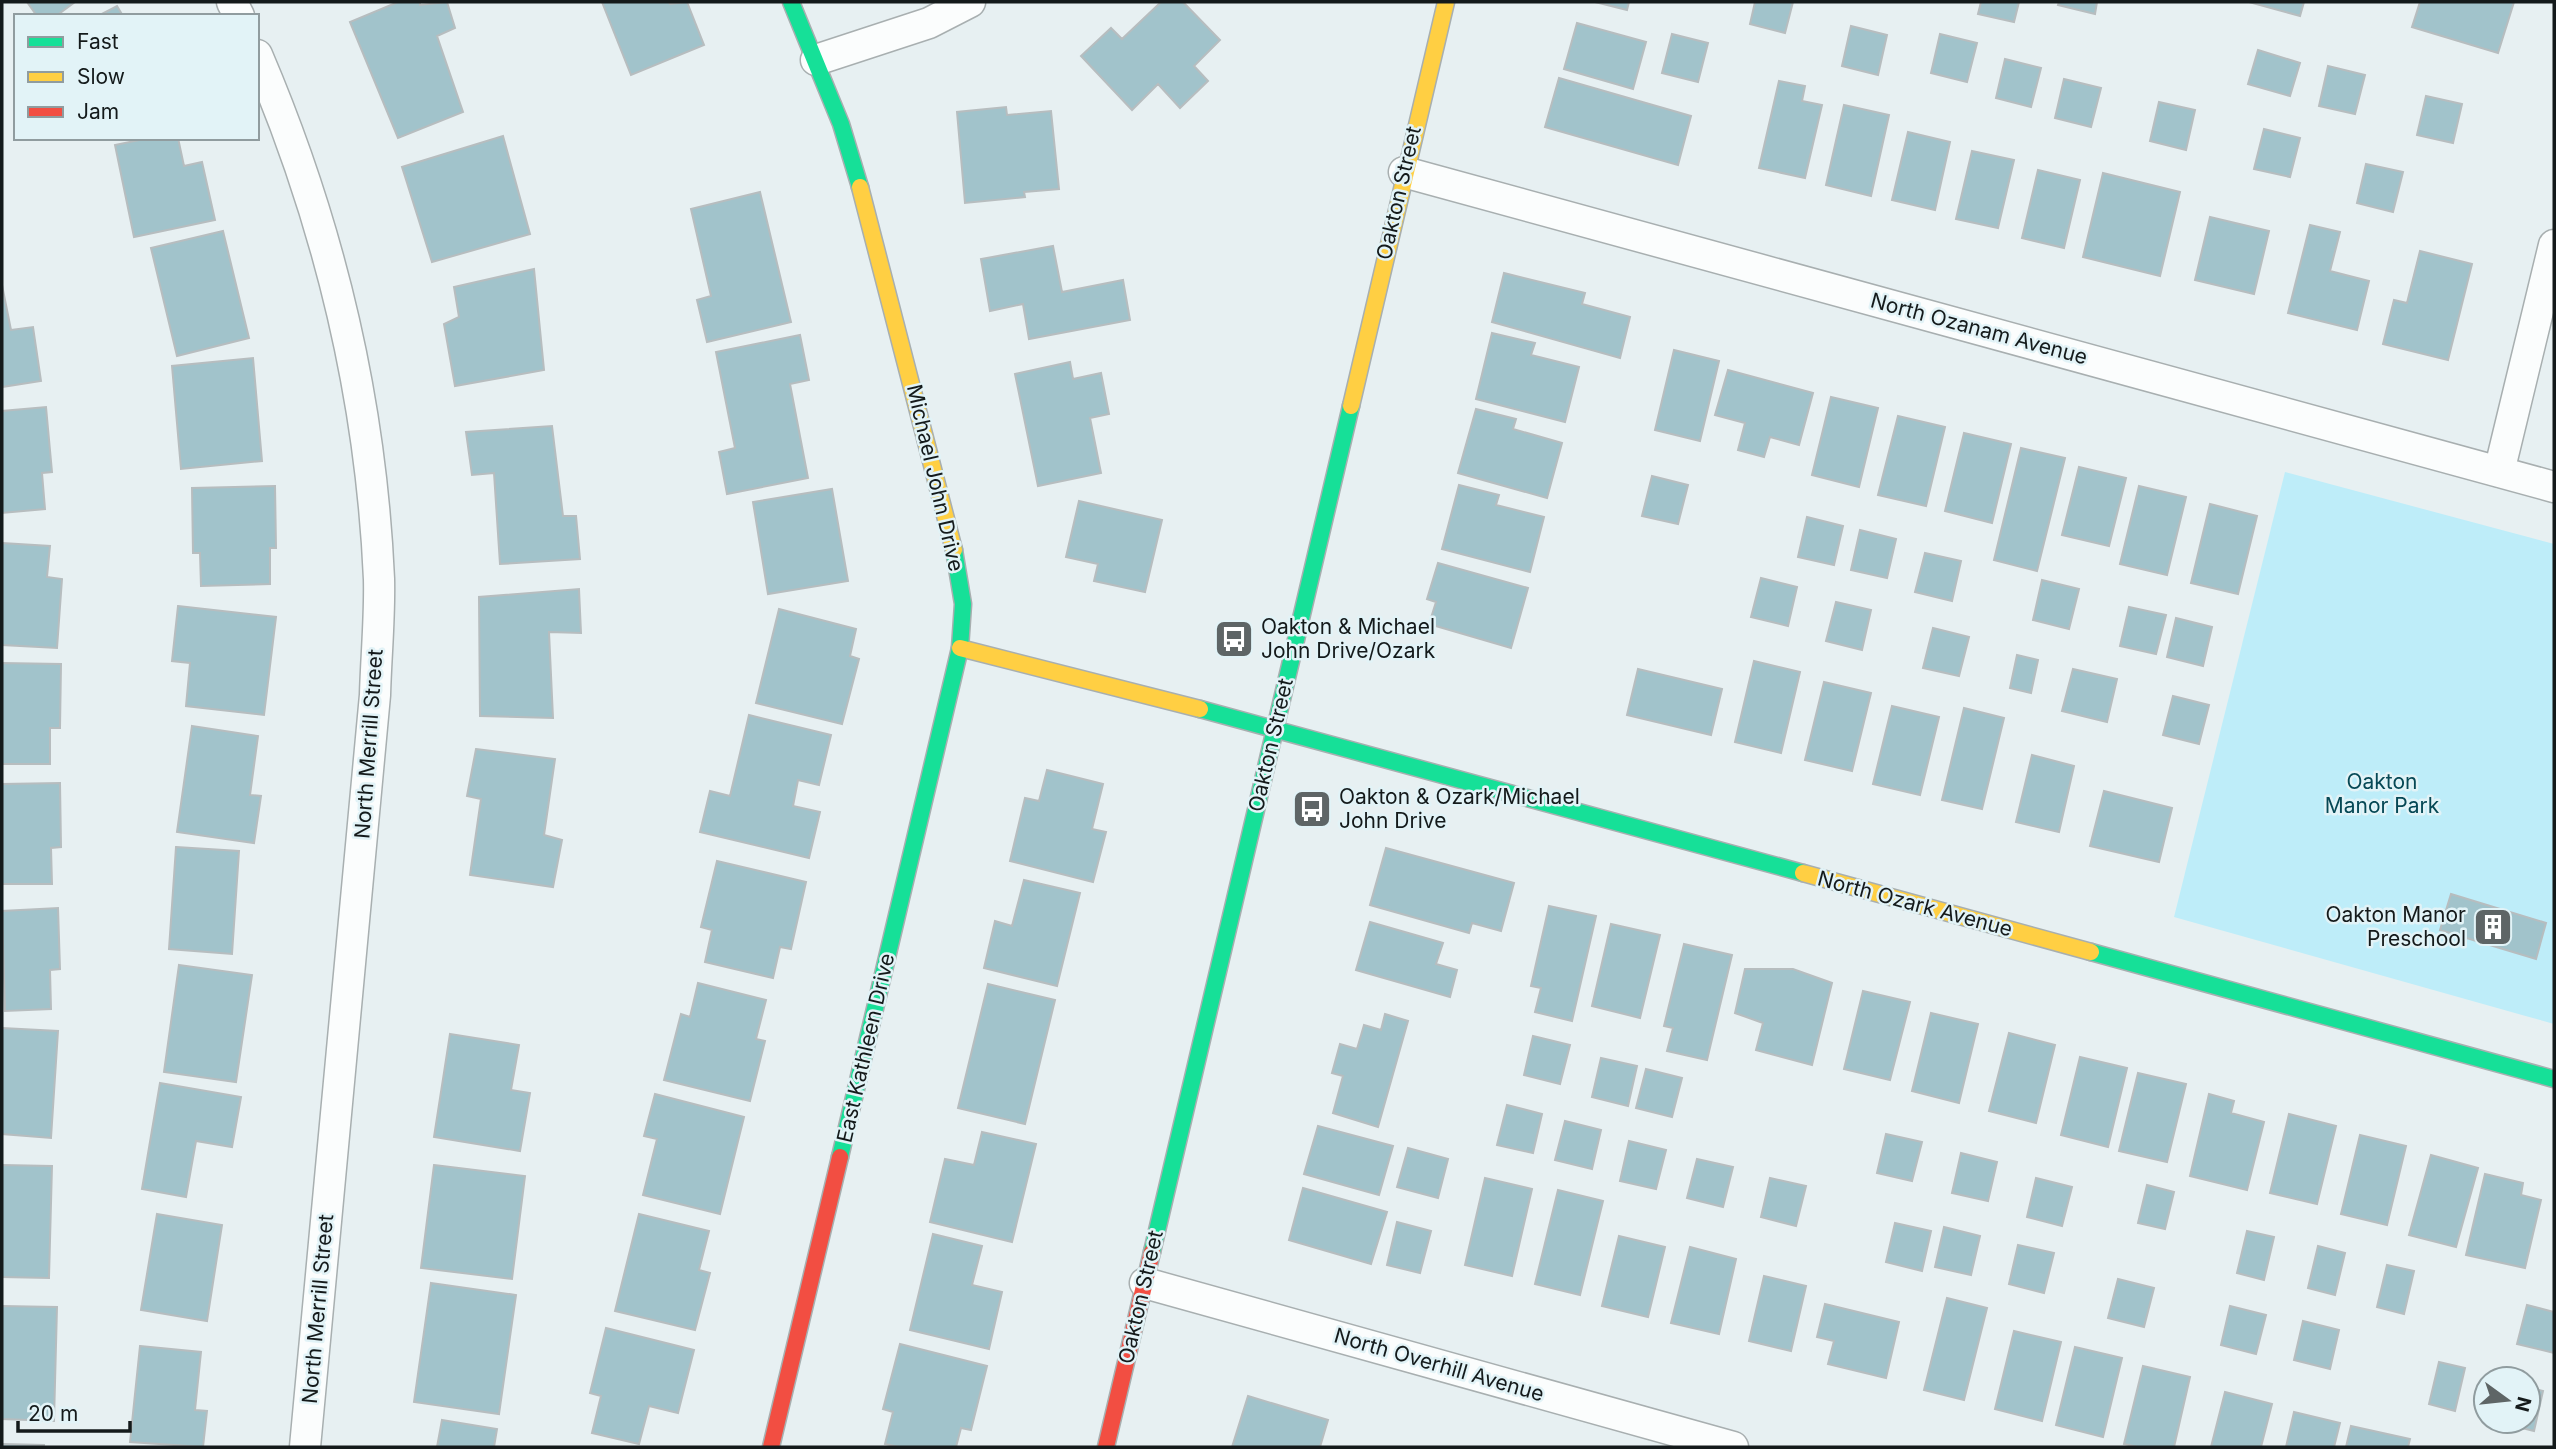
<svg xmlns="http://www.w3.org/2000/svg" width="2556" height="1449" viewBox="0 0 2556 1449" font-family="Inter,sans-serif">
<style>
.green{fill:#beedf9}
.building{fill:#a1c3cb;stroke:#b7bdbf;stroke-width:2}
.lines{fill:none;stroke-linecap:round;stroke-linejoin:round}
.street-casing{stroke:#a8afb0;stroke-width:33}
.fast-casing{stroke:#a8afb0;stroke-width:19}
.slow-casing{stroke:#a8afb0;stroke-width:19}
.jam-casing{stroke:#a8afb0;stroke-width:19}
.street{stroke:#fbfdfd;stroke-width:30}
.fast{stroke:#16e098;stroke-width:16}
.slow{stroke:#ffcf43;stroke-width:16}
.jam{stroke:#f24e42;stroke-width:16}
.labels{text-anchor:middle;stroke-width:5;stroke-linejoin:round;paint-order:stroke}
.street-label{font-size:21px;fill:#141a1b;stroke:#e2f3f7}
.poi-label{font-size:21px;fill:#141a1b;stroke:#e2f3f7;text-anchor:start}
.park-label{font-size:21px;fill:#064855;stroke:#e2f3f7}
</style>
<rect width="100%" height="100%" fill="#e7f0f2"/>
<path class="green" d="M2285 472 2554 544V1024L2174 917Z"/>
<path class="building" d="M27 2H75L56 16H37Z
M398 2H420V5L447 2 455 28 437 36 463 112 398 138 350 22Z
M602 2H669L670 4 687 2 704 45 631 75Z
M1161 2H1183L1220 40 1194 66 1208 81 1180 108 1158 84 1132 110 1081 56 1111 28 1122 39Z
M1595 2H1629L1627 10Z
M1755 2H1793L1785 33 1750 24Z
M1981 2H2019L2014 22 1978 14Z
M2059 2H2097L2095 14 2058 5Z
M2249 2H2304L2300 16Z
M2420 2H2514L2498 53 2412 27Z
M117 6 123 16H98Z
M1577 23 1646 42 1633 89 1564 69Z
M1851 26 1887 35 1878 75 1842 66Z
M1672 34 1708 43 1698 82 1662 73Z
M1940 34 1977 43 1967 82 1931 73Z
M2258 50 2300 63 2290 96 2248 84Z
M2005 59 2041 68 2031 107 1996 98Z
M2328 66 2365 75 2355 114 2319 106Z
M1559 78 1691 116 1678 165 1545 127Z
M2064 79 2101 88 2091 127 2055 118Z
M1779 81 1805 86 1802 101 1822 105 1805 178 1759 168Z
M2426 96 2462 104 2453 143 2417 135Z
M2159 102 2195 110 2186 150 2150 141Z
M1844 105 1889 115 1871 196 1826 185Z
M1006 107 1007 115 1051 111 1059 189 1024 192 1025 197 965 203 957 112Z
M2264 129 2300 138 2290 177 2254 169Z
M1908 132 1950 142 1935 210 1892 200Z
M503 136 530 234 432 262 402 167Z
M149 138H178L184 166 202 162 215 220 134 237 115 145Z
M1972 151 2014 160 1998 228 1956 219Z
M2366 164 2403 172 2393 212 2357 203Z
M2038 170 2080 180 2064 248 2022 238Z
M2103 173 2180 192 2160 276 2083 257Z
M760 192 791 322 707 342 697 300 711 296 691 209Z
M2210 217 2269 231 2254 294 2195 280Z
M2310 225 2340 232 2330 271 2369 281 2357 330 2288 313Z
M223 231 249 338 177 356 151 248Z
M1053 246 1062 292 1123 280 1130 320 1029 339 1023 304 990 311 981 259Z
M2420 251 2472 264 2448 360 2383 344 2394 300 2407 303Z
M534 269 544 370 455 386 444 324 459 317 454 287Z
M1504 273 1585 293 1582 304 1630 317 1620 358 1492 322Z
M2 285 11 330 33 327 41 381 2 387Z
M1492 333 1535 343 1531 355 1579 367 1565 422 1476 399Z
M800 335 809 380 790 384 808 478 727 494 719 452 735 448 716 352Z
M1674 350 1719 361 1700 441 1655 430Z
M253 358 262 461 181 469 172 366Z
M1070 362 1073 379 1101 373 1109 414 1090 418 1101 473 1038 486 1015 374Z
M1728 370 1813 393 1799 445 1770 437 1764 457 1738 450 1745 423 1715 415Z
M1831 397 1878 408 1859 487 1812 475Z
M46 407 52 472 42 473 45 509 2 513V411Z
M1476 409 1516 419 1513 429 1562 443 1547 498 1458 473Z
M1898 416 1945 427 1926 506 1878 495Z
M552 426 563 516H576L580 559 500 564 494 473 472 475 466 432Z
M1964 433 2011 444 1992 523 1945 511Z
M2021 448 2065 458 2037 571 1994 560Z
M2079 467 2126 478 2109 546 2062 535Z
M1652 476 1688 485 1678 524 1642 516Z
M1459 485 1499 495 1496 505 1544 517 1530 572 1442 549Z
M275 486 276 548H270V584L201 586 200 553H193L192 488Z
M2139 486 2186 497 2167 575 2120 564Z
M832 489 848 581 768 594 753 502Z
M1079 501 1162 520 1145 592 1094 581 1098 564 1066 557Z
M2210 504 2257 516 2238 594 2191 583Z
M1807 517 1843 526 1834 565 1798 557Z
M1860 530 1896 539 1887 578 1851 570Z
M2 543 50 546 47 577 62 579 57 648 2 645Z
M1925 553 1961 561 1952 601 1915 592Z
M1438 563 1528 588 1511 648 1429 624 1436 602 1427 599Z
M1761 578 1797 587 1788 626 1751 617Z
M2042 580 2079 589 2069 629 2033 620Z
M579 589 581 633 549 632 553 718 480 716 479 597Z
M1836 602 1871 610 1862 650 1826 641Z
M178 606 276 617 264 715 186 706 190 663 172 661Z
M2129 607 2166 615 2156 654 2120 646Z
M779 609 856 629 850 656 859 659 842 724 756 703Z
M2176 618 2212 627 2203 666 2167 657Z
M1933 628 1969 637 1959 676 1923 668Z
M2017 655 2038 660 2031 693 2010 688Z
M1754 661 1800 672 1781 753 1735 742Z
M2 663 61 664 60 728H50V764H2Z
M1638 669 1722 689 1711 735 1627 715Z
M2073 669 2117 679 2107 722 2062 711Z
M1824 682 1871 693 1852 771 1805 760Z
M2173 696 2209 705 2199 744 2163 735Z
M1892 706 1939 717 1920 795 1873 784Z
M1964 708 2004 718 1982 809 1942 800Z
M749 715 831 735 819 785 798 780 793 806 820 812 809 858 700 832 710 791 730 796Z
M192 726 258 736 250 795 261 796 254 843 177 832Z
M476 749 555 759 544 835 562 840 553 887 470 875 481 799 467 796Z
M2032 755 2074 766 2059 832 2016 822Z
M1047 770 1103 784 1092 829 1106 832 1093 882 1010 861 1025 798 1039 801Z
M60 783 61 847 51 848 52 884H2V784Z
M2104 791 2172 808 2159 862 2090 846Z
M176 847 239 851 232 954 169 949Z
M1386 848 1514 883 1501 931 1472 923 1469 933 1370 905Z
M717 861 806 882 791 949 780 947 773 978 705 962 712 930 701 927Z
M1024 880 1080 893 1057 986 984 968 995 921 1012 926Z
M2451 894 2546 923 2536 959 2440 930Z
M1549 906 1596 916 1572 1021 1535 1012 1541 988 1531 986Z
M58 908 60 969 50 970 51 1009 5 1011 2 911Z
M1370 922 1443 943 1436 964 1457 970 1450 997 1356 970Z
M1611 924 1660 935 1640 1018 1592 1006Z
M1684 944 1732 955 1707 1060 1667 1051 1673 1028 1664 1026Z
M179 965 252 975 236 1082 164 1072Z
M1745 969H1793L1832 983 1812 1065 1756 1050 1763 1023 1735 1013Z
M698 983 766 1000 756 1039 765 1041 750 1101 664 1080 681 1014 690 1017Z
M988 984 1055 1000 1025 1124 958 1108Z
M1863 991 1910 1002 1890 1080 1844 1069Z
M1931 1013 1978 1024 1959 1103 1912 1091Z
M1385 1014 1408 1021 1378 1127 1333 1113 1343 1076 1332 1073 1340 1044 1357 1049 1364 1025 1381 1030Z
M2 1028 58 1031 51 1138 2 1134Z
M2009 1033 2055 1045 2036 1123 1989 1111Z
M450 1034 519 1045 511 1090 530 1093 520 1151 434 1137Z
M1533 1036 1570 1045 1560 1084 1524 1075Z
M2080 1057 2127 1068 2108 1147 2061 1135Z
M1601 1058 1637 1066 1628 1106 1592 1097Z
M1646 1069 1682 1078 1672 1117 1636 1108Z
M2138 1073 2186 1084 2167 1162 2119 1151Z
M160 1083 241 1097 232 1147 196 1141 186 1197 142 1189Z
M655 1094 744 1117 720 1214 643 1195 657 1139 644 1136Z
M2209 1094 2234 1101 2231 1113 2264 1122 2247 1190 2190 1176Z
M1507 1105 1542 1114 1533 1153 1497 1145Z
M2289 1114 2336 1126 2317 1204 2270 1193Z
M1565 1121 1601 1130 1592 1169 1555 1160Z
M1318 1126 1393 1146 1379 1195 1304 1174Z
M982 1132 1036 1144 1012 1242 930 1222 945 1159 974 1165Z
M1886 1134 1922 1142 1912 1181 1877 1173Z
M2360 1135 2406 1146 2387 1225 2341 1214Z
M1629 1141 1666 1150 1656 1189 1620 1181Z
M1408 1148 1448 1159 1438 1198 1397 1187Z
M1961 1153 1997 1162 1988 1201 1952 1193Z
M2431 1155 2478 1168 2456 1247 2409 1235Z
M1697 1159 1733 1167 1723 1207 1687 1198Z
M2 1165 52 1166 49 1278 2 1277Z
M434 1165 525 1176 512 1279 421 1268Z
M2485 1174 2523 1183 2521 1195 2541 1200 2525 1268 2466 1255Z
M1485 1178 1532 1189 1512 1276 1465 1265Z
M1770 1178 1806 1186 1796 1226 1761 1217Z
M2036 1178 2072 1187 2062 1226 2027 1217Z
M2147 1185 2174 1192 2165 1229 2138 1223Z
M1303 1188 1387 1212 1371 1264 1289 1240Z
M1558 1190 1603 1201 1580 1295 1535 1284Z
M157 1214 222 1225 207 1321 141 1310Z
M639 1214 709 1231 699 1270 710 1273 695 1330 615 1311Z
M1397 1222 1431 1231 1420 1273 1387 1265Z
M1895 1223 1931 1231 1922 1271 1886 1262Z
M1944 1227 1980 1236 1971 1275 1935 1267Z
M2247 1231 2274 1237 2264 1280 2237 1273Z
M933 1234 982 1246 972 1285 1002 1292 989 1349 910 1330Z
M1619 1236 1665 1247 1648 1317 1602 1306Z
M2018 1245 2054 1253 2044 1293 2009 1284Z
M2318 1246 2345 1253 2335 1295 2308 1288Z
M1690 1247 1736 1259 1719 1334 1671 1323Z
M2387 1265 2414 1271 2404 1314 2377 1307Z
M1764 1276 1806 1286 1791 1351 1749 1341Z
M2118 1279 2154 1288 2144 1327 2108 1318Z
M431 1283 516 1295 499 1414 414 1402Z
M1947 1298 1987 1308 1964 1400 1924 1390Z
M1825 1304 1899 1322 1886 1378 1828 1364 1834 1341 1817 1337Z
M2527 1305 2554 1312V1353L2517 1344Z
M2 1306 57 1307 54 1421 2 1419Z
M2230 1306 2266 1315 2256 1354 2221 1345Z
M2303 1321 2339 1330 2330 1369 2294 1360Z
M606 1328 694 1350 678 1413 649 1406 639 1444 592 1433 601 1396 590 1393Z
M2014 1331 2061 1342 2042 1421 1995 1409Z
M900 1344 987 1366 971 1430 961 1428 956 1447H899L885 1444 893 1412 883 1409Z
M140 1346 201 1352 195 1410 207 1411 203 1447 130 1442Z
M2075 1347 2122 1358 2103 1437 2056 1425Z
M2439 1362 2465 1368 2455 1411 2429 1404Z
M2143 1366 2190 1377 2174 1447H2138L2124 1444Z
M2528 1387 2543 1391 2534 1431 2498 1422 2528 1421Z
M2225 1392 2272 1404 2261 1447H2211Z
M1248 1396 1328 1420 1320 1447H1232Z
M2294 1412 2340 1423 2334 1447H2286Z
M442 1420 497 1429 494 1447H437Z
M2351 1426 2410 1439 2408 1447H2346Z
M2 1444 44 1445V1447H2Z"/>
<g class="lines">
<g class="street-casing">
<path id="street" d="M232 2 239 16
M257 55C328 221 371 398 379 579 380 617 376 657 375 695L305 1447
M816 60 929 23 970 2
M1404 172 2554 487
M2499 472 2554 245
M1145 1283 1733 1447"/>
</g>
<g class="fast-casing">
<path id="fast" d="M791 2 841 124 860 187
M1200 709 1803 873
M2091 952 2554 1079
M840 1157 960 648 963 604 954 550
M1152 1252 1351 406"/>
</g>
<g class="slow-casing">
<path id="slow" d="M860 187 954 550
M1351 406 1446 2
M960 648 1200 709
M1803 873 2091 952"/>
</g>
<g class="jam-casing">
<path id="jam" d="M771 1447 840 1157
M1106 1447 1152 1252"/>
</g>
<use href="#street" class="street"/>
<use href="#fast" class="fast"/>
<use href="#slow" class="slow"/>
<use href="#jam" class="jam"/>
</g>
<defs>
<g id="bus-square" transform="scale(2.0125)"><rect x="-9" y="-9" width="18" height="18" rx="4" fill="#5e6566" stroke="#e2f3f7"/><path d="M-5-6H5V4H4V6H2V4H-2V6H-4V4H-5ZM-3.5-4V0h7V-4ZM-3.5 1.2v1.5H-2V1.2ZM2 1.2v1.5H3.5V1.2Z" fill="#fff"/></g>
<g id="building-square" transform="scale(2.0125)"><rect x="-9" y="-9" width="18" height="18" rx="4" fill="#5e6566" stroke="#e2f3f7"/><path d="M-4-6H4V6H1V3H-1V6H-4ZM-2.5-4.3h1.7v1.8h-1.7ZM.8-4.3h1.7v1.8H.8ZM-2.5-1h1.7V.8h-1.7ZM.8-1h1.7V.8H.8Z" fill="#fff"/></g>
</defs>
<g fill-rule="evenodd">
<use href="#bus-square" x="1234" y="639"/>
<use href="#bus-square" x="1312" y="809"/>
<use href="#building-square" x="2493" y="927"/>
</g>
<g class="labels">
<g class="street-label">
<text transform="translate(1399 193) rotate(-77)" y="7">Oakton Street</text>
<text transform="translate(1979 329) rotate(15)" y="7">North Ozanam Avenue</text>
<text transform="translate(935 478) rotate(77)" y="7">Michael John Drive</text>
<text transform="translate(369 744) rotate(-86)" y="7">North Merrill Street</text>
<text transform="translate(1271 745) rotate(-77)" y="7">Oakton Street</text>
<text transform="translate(1915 904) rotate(15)" y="7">North Ozark Avenue</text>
<text transform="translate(866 1048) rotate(-77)" y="7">East Kathleen Drive</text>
<text transform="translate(1141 1297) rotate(-77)" y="7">Oakton Street</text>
<text transform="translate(318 1309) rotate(-85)" y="7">North Merrill Street</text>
<text transform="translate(1439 1365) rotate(16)" y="7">North Overhill Avenue</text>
</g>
<g class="poi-label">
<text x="1261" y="634">Oakton &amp; Michael<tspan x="1261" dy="24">John Drive/Ozark</tspan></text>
<text x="1339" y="804">Oakton &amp; Ozark/Michael<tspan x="1339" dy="24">John Drive</tspan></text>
<text x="2466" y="922" text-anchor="end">Oakton Manor<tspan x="2466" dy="24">Preschool</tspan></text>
</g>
<g class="park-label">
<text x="2382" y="789">Oakton<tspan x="2382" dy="24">Manor Park</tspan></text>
</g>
</g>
<rect width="2556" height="1449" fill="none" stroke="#141a1b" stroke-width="7"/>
<rect x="14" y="14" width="245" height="126" fill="#e2f3f7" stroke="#909c9f" stroke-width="2"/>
<rect x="28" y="37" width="35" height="10" fill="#16e098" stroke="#909c9f" stroke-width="2"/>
<text x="77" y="49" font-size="21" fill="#141a1b">Fast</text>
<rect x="28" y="72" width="35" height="10" fill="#ffcf43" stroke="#909c9f" stroke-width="2"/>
<text x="77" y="84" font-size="21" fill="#141a1b">Slow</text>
<rect x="28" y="107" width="35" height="10" fill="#f24e42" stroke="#909c9f" stroke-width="2"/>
<text x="77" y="119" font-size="21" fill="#141a1b">Jam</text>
<g transform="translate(2507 1400) rotate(105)"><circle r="33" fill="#e2f3f7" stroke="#909c9f" stroke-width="2"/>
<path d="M0-5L12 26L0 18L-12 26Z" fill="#5e6566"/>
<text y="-10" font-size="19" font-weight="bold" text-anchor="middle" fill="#141a1b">N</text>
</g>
<path d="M18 1421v10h112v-10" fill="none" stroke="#141a1b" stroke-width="3.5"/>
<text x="28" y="1421" font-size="21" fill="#141a1b" stroke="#e2f3f7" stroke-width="5" paint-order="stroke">20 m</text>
</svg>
